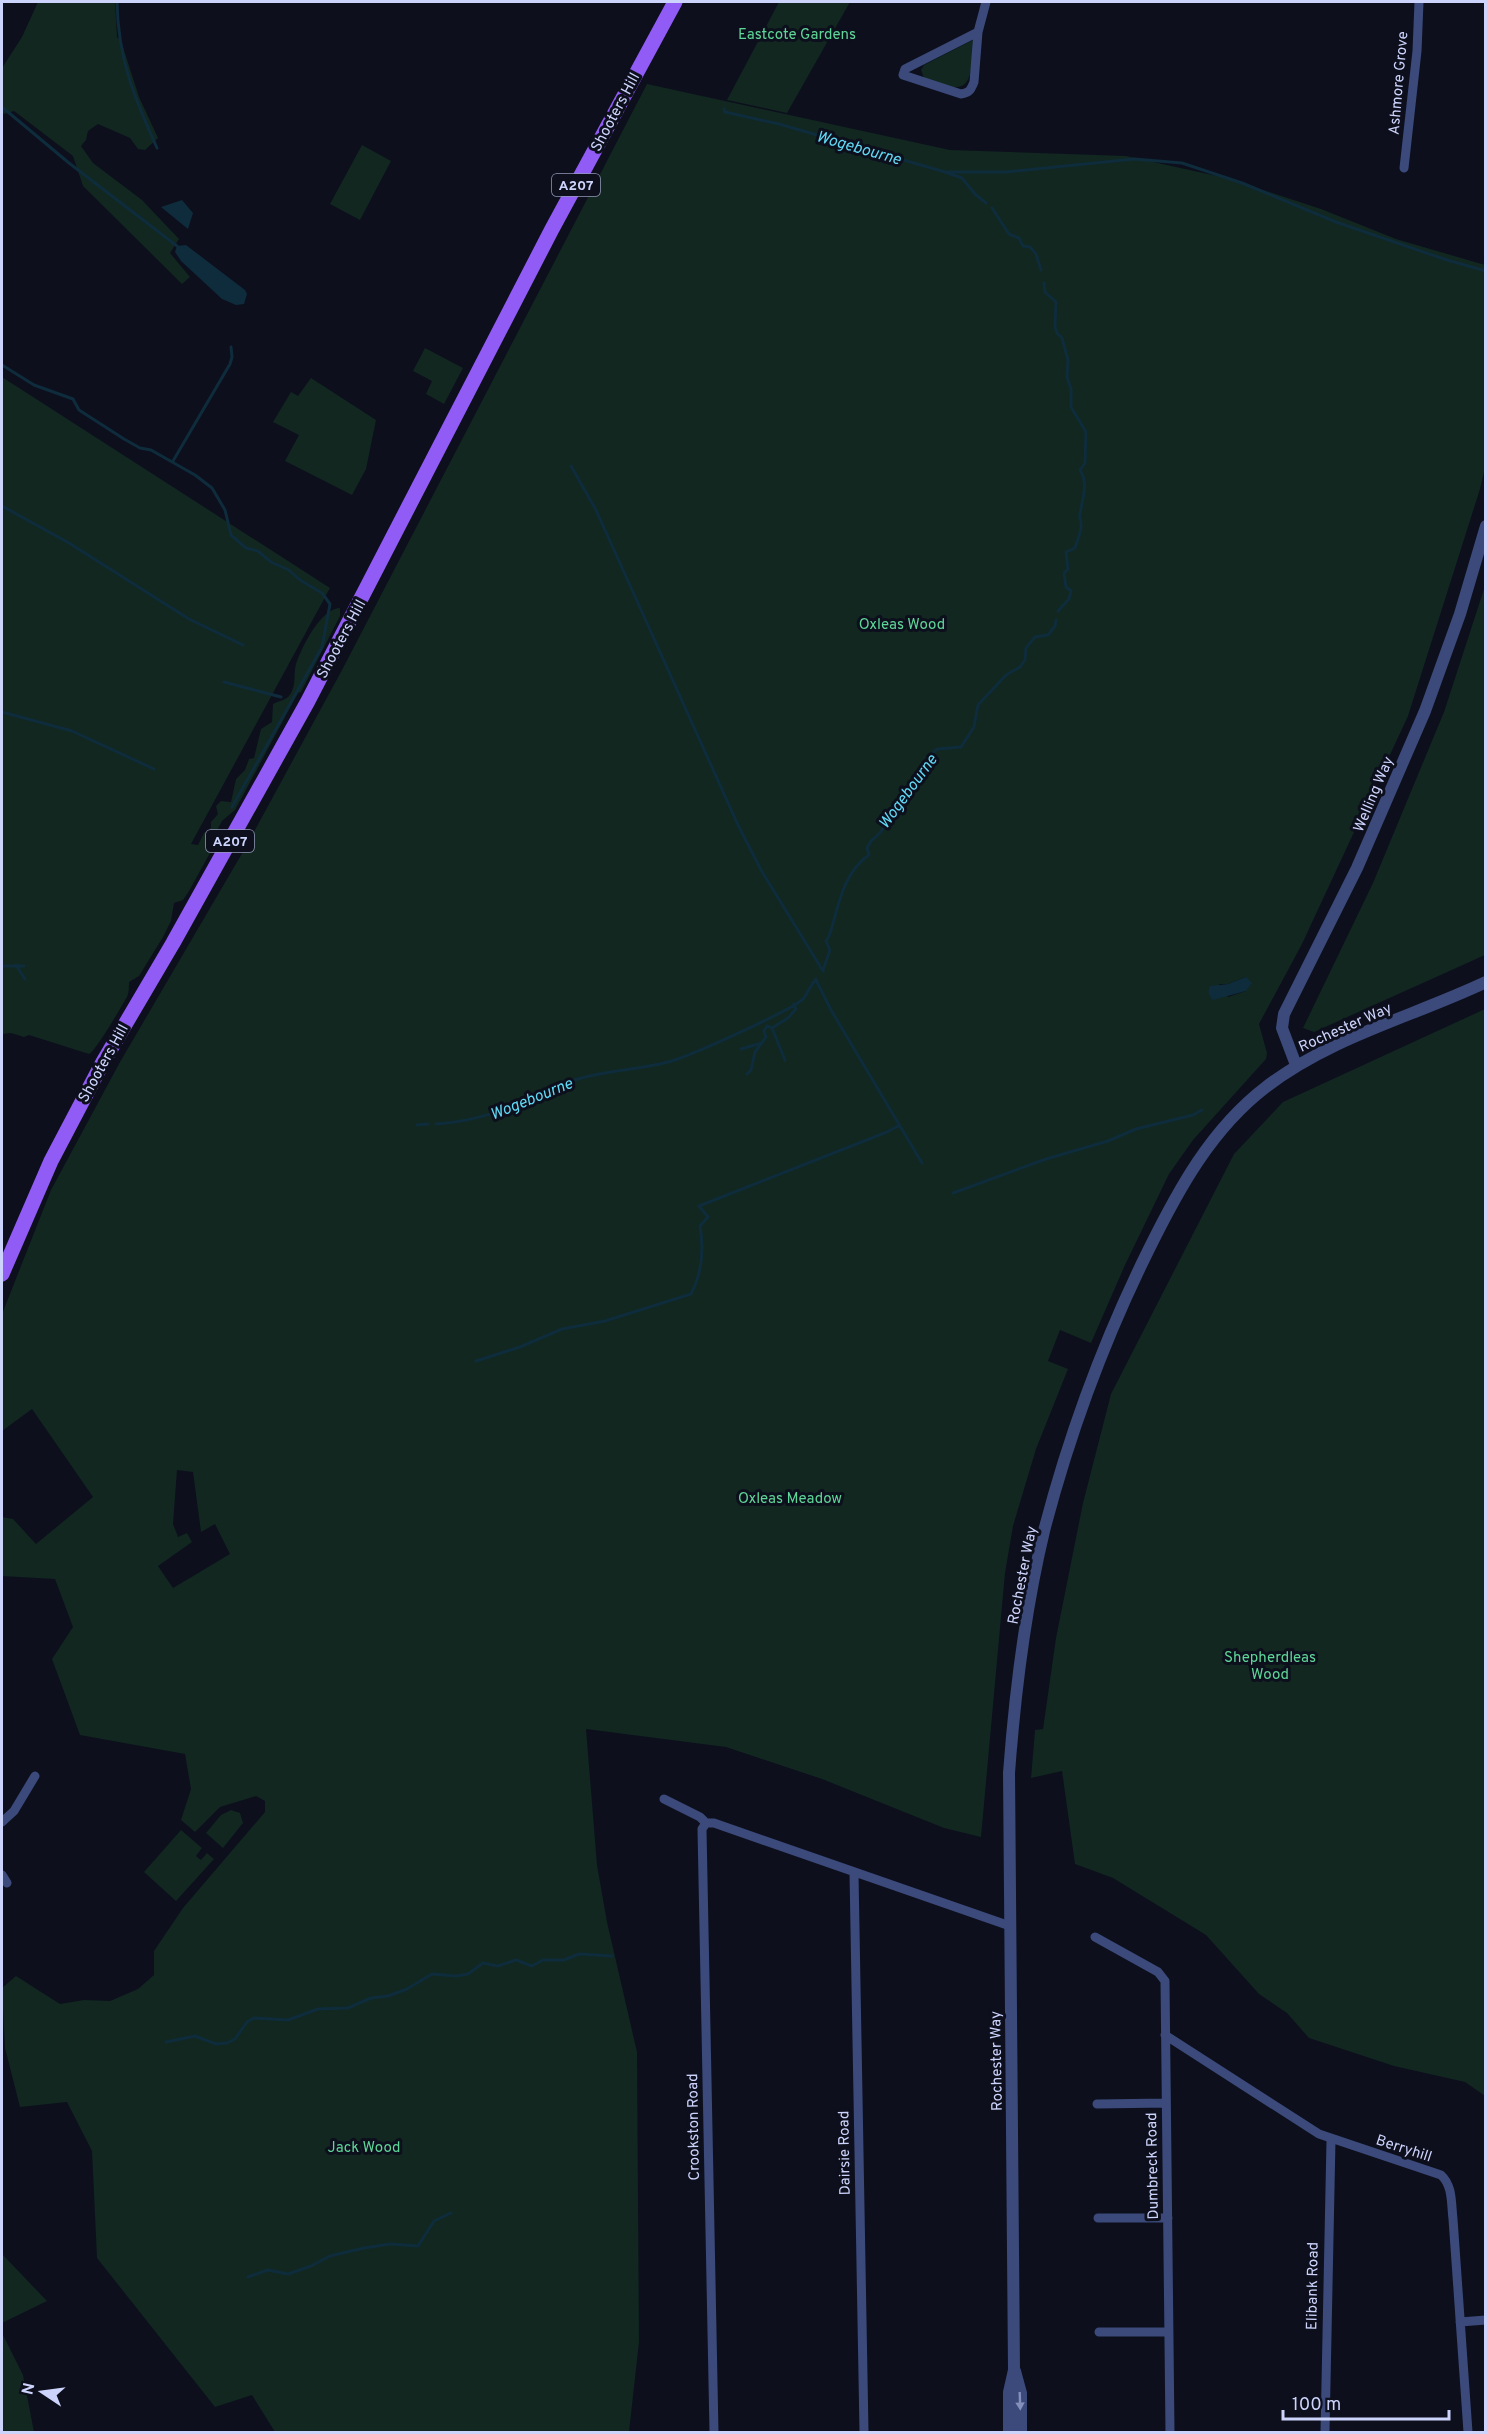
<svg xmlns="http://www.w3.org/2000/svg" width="1487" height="2434" viewBox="0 0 1487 2434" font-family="Overpass,sans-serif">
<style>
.green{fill:#112720;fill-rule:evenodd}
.water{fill:#0e2c3c}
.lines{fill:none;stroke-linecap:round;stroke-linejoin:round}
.stream{stroke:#0e2c3c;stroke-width:3}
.minor{stroke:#3b4a7a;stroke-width:9}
.tertiary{stroke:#3b4a7a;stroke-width:12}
.primary{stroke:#915bf5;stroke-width:15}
.oneway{fill:#848fbb}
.labels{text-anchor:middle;stroke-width:6;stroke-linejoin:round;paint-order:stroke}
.shield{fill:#0d0f1d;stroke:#9399b9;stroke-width:1.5}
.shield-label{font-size:14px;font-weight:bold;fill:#cdd4fc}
.park-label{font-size:15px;fill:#5ed697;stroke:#0d0f1d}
.street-label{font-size:15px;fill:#cdd4fc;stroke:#0d0f1d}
.water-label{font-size:16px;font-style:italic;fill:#61d9f5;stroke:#0d0f1d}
</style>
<rect width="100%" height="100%" fill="#0d0f1d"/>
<path class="green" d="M38 2H115L117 37 121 41 139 97 158 138 145 150 138 149 130 138 98 124 88 131 86 140 81 146 93 163 142 200 179 239 170 253 190 277 182 284 83 186 73 156 14 111 4 114 2 112V68L22 37Z
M779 2H850L787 113 727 100Z
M973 40C972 52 975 87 957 87 947 88 934 81 924 78L921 70 924 65Z
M647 84 950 150 1126 156 1226 178 1321 209 1396 239 1485 265V467L1480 489 1408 716 1302 944 1259 1024 1267 1053 1266 1059 1193 1140 1169 1174 1125 1265 1091 1343 1060 1330 1048 1361 1068 1369 1036 1449 1013 1526 1005 1573 981 1837 944 1828 822 1779 726 1747 586 1729 597 1865 607 1922 637 2052 639 2342 629 2432H275L252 2395 215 2407 97 2258 92 2151 67 2102 20 2107 5 2048 2 1988 16 1976 60 2004 84 2000 110 2001 138 1989 154 1975V1951L183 1908 265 1812V1801L256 1796 220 1807 195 1832 181 1820 191 1789 185 1754 80 1735 52 1659 73 1627 55 1579 2 1576V1517L13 1519 36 1544 93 1497 32 1409 2 1431V1314L51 1190 120 1062 244 850 342 670ZM1246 977V991L1228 997 1219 984H1228ZM177 1470 193 1472 201 1532 215 1524 230 1554 173 1588 158 1566 192 1542 187 1533 178 1537 173 1524Z
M362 145 391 161 360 220 330 204Z
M425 348 463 368 444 404 426 394 432 381 413 371Z
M2 377 330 588 191 844 198 845 204 833 211 828V822L218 814 216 806 221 801 231 802 236 779 245 770 249 759 254 758 261 729 272 722 273 704C278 701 286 700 289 696 297 686 293 675 296 664 301 648 321 608 340 608V616L301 692 298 693 235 810 222 821 215 834V844L189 891 183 900 174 903 171 921 163 937 139 976 129 982C129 987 129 993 127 997 121 1007 96 1051 89 1054L29 1035 24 1037 11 1033 2 1034Z
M311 378 376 420 366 469 352 495 285 461 299 435 273 422 291 392 298 396Z
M1485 586V955L1314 1032 1303 1028 1373 883 1444 712Z
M1485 1009V2096L1465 2082 1394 2066 1309 2038 1287 2013 1259 1994 1206 1935 1113 1878 1075 1864 1062 1771 1031 1778 1035 1730 1043 1729 1056 1638 1083 1503 1111 1394 1234 1154 1283 1102Z
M231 1810 240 1813 243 1823 223 1848 206 1833 221 1815Z
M181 1830 202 1848 196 1856 201 1860 207 1853 214 1859 176 1901 144 1872Z
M2 2254 47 2301 2 2323Z
M2 2333 23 2375 34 2432H2Z"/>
<path class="water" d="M182 200 193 213 188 229 161 207Z
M186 245 245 290 247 294 244 304 236 305 222 299 181 261 175 252 177 246Z
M1246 977 1252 983 1246 991 1213 1000C1209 996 1207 992 1210 986L1228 984Z"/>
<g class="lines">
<path class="stream" d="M117 2C118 59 134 97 157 148
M2 107 69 163 177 246
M724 109 725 112 779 124 945 172 962 178 975 194 986 203
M945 172H1006L1134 159 1182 163 1242 183 1336 222 1447 260 1486 271
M992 208 1009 234 1019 238 1023 246 1030 247 1036 254 1041 270
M1044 283 1045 292 1056 302 1055 326 1057 333 1062 338 1068 360 1067 377 1071 389V407L1086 432 1085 463 1080 470C1089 483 1082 500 1080 514 1079 518 1081 519 1081 524 1082 532 1077 540 1075 548L1066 552 1068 569 1064 573 1066 587 1071 591 1069 599 1058 611
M2 365 34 385 73 399 79 410 124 439 140 448 151 450 195 475 212 488 225 510 231 535 246 548 258 551 271 562 289 570 300 580 322 593 330 604 322 647 232 807
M173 461 230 364 232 357 231 347
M571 466 596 510 738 825 761 870 823 971
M2 506 69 543 189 619 243 645
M224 682 281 697
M2 712 72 731 154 769
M16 965 25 979
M2 966H24
M823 970 830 950 826 941C830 936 830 933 832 927 839 902 845 871 869 855L867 848 871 841 880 833 903 797 920 778 931 755 937 749 961 747 974 727 978 705 1006 675 1020 667 1025 660 1026 648 1035 637 1048 635 1055 626 1056 620
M816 980 831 1010 922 1163
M772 1028 785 1060
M741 1049 762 1043
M747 1074 751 1070 755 1052 766 1037 764 1031 767 1026 772 1028 788 1018 796 1009 794 1004
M436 1124C473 1122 506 1110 541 1095 553 1090 565 1083 578 1079 608 1070 638 1070 668 1062 686 1058 795 1009 804 998 808 992 811 985 816 979
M417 1125 428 1124
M953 1193 1046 1159 1108 1141 1136 1129 1193 1115 1202 1110
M476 1361 520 1347 562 1329 605 1321 691 1294C702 1273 704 1249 700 1226L708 1217 699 1206 887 1132 900 1125
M166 2042 195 2036 216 2044 227 2043 235 2039 247 2022 254 2018 288 2020 318 2009 348 2008 371 1998 388 1996 407 1989 432 1974 456 1976 468 1974 483 1963 498 1966 516 1960 532 1966 543 1960H564L579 1954 612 1956
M248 2277 268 2270 288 2274 311 2266 330 2256 364 2248 390 2244 418 2246 434 2221 451 2213"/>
<path class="minor" d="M978 32 905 69 903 75 961 94C970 93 971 89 974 82L978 32 986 2
M1404 168 1417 51 1419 2
M664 1799 700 1817 706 1823
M2 1822 14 1811 35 1776
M854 1873 864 2432
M2 1875 7 1883
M1095 1937 1158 1972 1165 1981 1170 2432
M1165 2035 1319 2134 1441 2175C1453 2186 1451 2203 1453 2219L1468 2432
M1097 2104 1166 2103
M1098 2218H1168
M1460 2322 1486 2320
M1099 2332H1169
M714 2432 702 1829 706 1823H714L1010 1926
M1325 2432 1331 2140"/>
<path class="tertiary" d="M1296 1065 1282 1028 1284 1014 1357 868 1425 711 1460 614 1486 526
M1015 2371 1021 2393V2432
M1009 2432V2392L1014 2370 1009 1773C1015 1692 1025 1610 1044 1531 1069 1435 1104 1340 1148 1251 1178 1190 1211 1129 1266 1087 1331 1037 1412 1017 1486 982"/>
<path class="primary" d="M2 1274 51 1161 103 1062 173 943 308 701 552 229 675 2"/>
</g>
<defs><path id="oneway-solid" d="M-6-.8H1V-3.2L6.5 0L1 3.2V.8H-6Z" transform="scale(1.5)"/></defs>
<use class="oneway" href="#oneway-solid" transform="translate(1020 2401) rotate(88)"/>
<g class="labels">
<g class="shield">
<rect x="552" y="174" width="48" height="22" rx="4.5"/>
<rect x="206" y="830" width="48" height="22" rx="4.5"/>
</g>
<g class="shield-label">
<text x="576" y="190">A207</text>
<text x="230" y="846">A207</text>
</g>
<g class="park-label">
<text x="797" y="39">Eastcote Gardens</text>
<text x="902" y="629">Oxleas Wood</text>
<text x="790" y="1503">Oxleas Meadow</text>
<text x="1270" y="1662">Shepherdleas<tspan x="1270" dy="17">Wood</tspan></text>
<text x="364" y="2152">Jack Wood</text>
</g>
<g class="street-label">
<text transform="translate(1398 83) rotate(-85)" y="5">Ashmore Grove</text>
<text transform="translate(615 112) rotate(-62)" y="5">Shooters Hill</text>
<text transform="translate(341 639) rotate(-62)" y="5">Shooters Hill</text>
<text transform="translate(1373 794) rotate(-67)" y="5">Welling Way</text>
<text transform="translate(1345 1027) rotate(-24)" y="5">Rochester Way</text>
<text transform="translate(103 1063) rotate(-61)" y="5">Shooters Hill</text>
<text transform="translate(1022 1575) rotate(-79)" y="5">Rochester Way</text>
<text transform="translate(996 2061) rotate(-91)" y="5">Rochester Way</text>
<text transform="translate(693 2127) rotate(-91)" y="5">Crookston Road</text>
<text transform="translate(1404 2148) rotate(18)" y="5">Berryhill</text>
<text transform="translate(844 2153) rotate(-91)" y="5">Dairsie Road</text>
<text transform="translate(1152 2166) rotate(-91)" y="5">Dumbreck Road</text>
<text transform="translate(1312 2286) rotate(-89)" y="5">Elibank Road</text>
</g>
<g class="water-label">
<text transform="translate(859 147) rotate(16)" y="6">Wogebourne</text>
<text transform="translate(907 791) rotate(-54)" y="6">Wogebourne</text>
<text transform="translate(531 1098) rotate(-22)" y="6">Wogebourne</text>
</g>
</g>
<rect width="1487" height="2434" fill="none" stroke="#cdd4fc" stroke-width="6"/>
<g transform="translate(42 2392) rotate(283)" stroke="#0d0f1d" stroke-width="4.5" paint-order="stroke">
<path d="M0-4.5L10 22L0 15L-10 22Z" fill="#cdd4fc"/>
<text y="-9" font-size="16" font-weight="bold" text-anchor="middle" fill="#cdd4fc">N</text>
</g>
<path d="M1283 2410v9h166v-9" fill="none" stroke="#cdd4fc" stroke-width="3"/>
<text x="1292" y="2410" font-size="18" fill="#cdd4fc" stroke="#0d0f1d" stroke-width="4.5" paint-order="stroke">100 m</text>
</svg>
